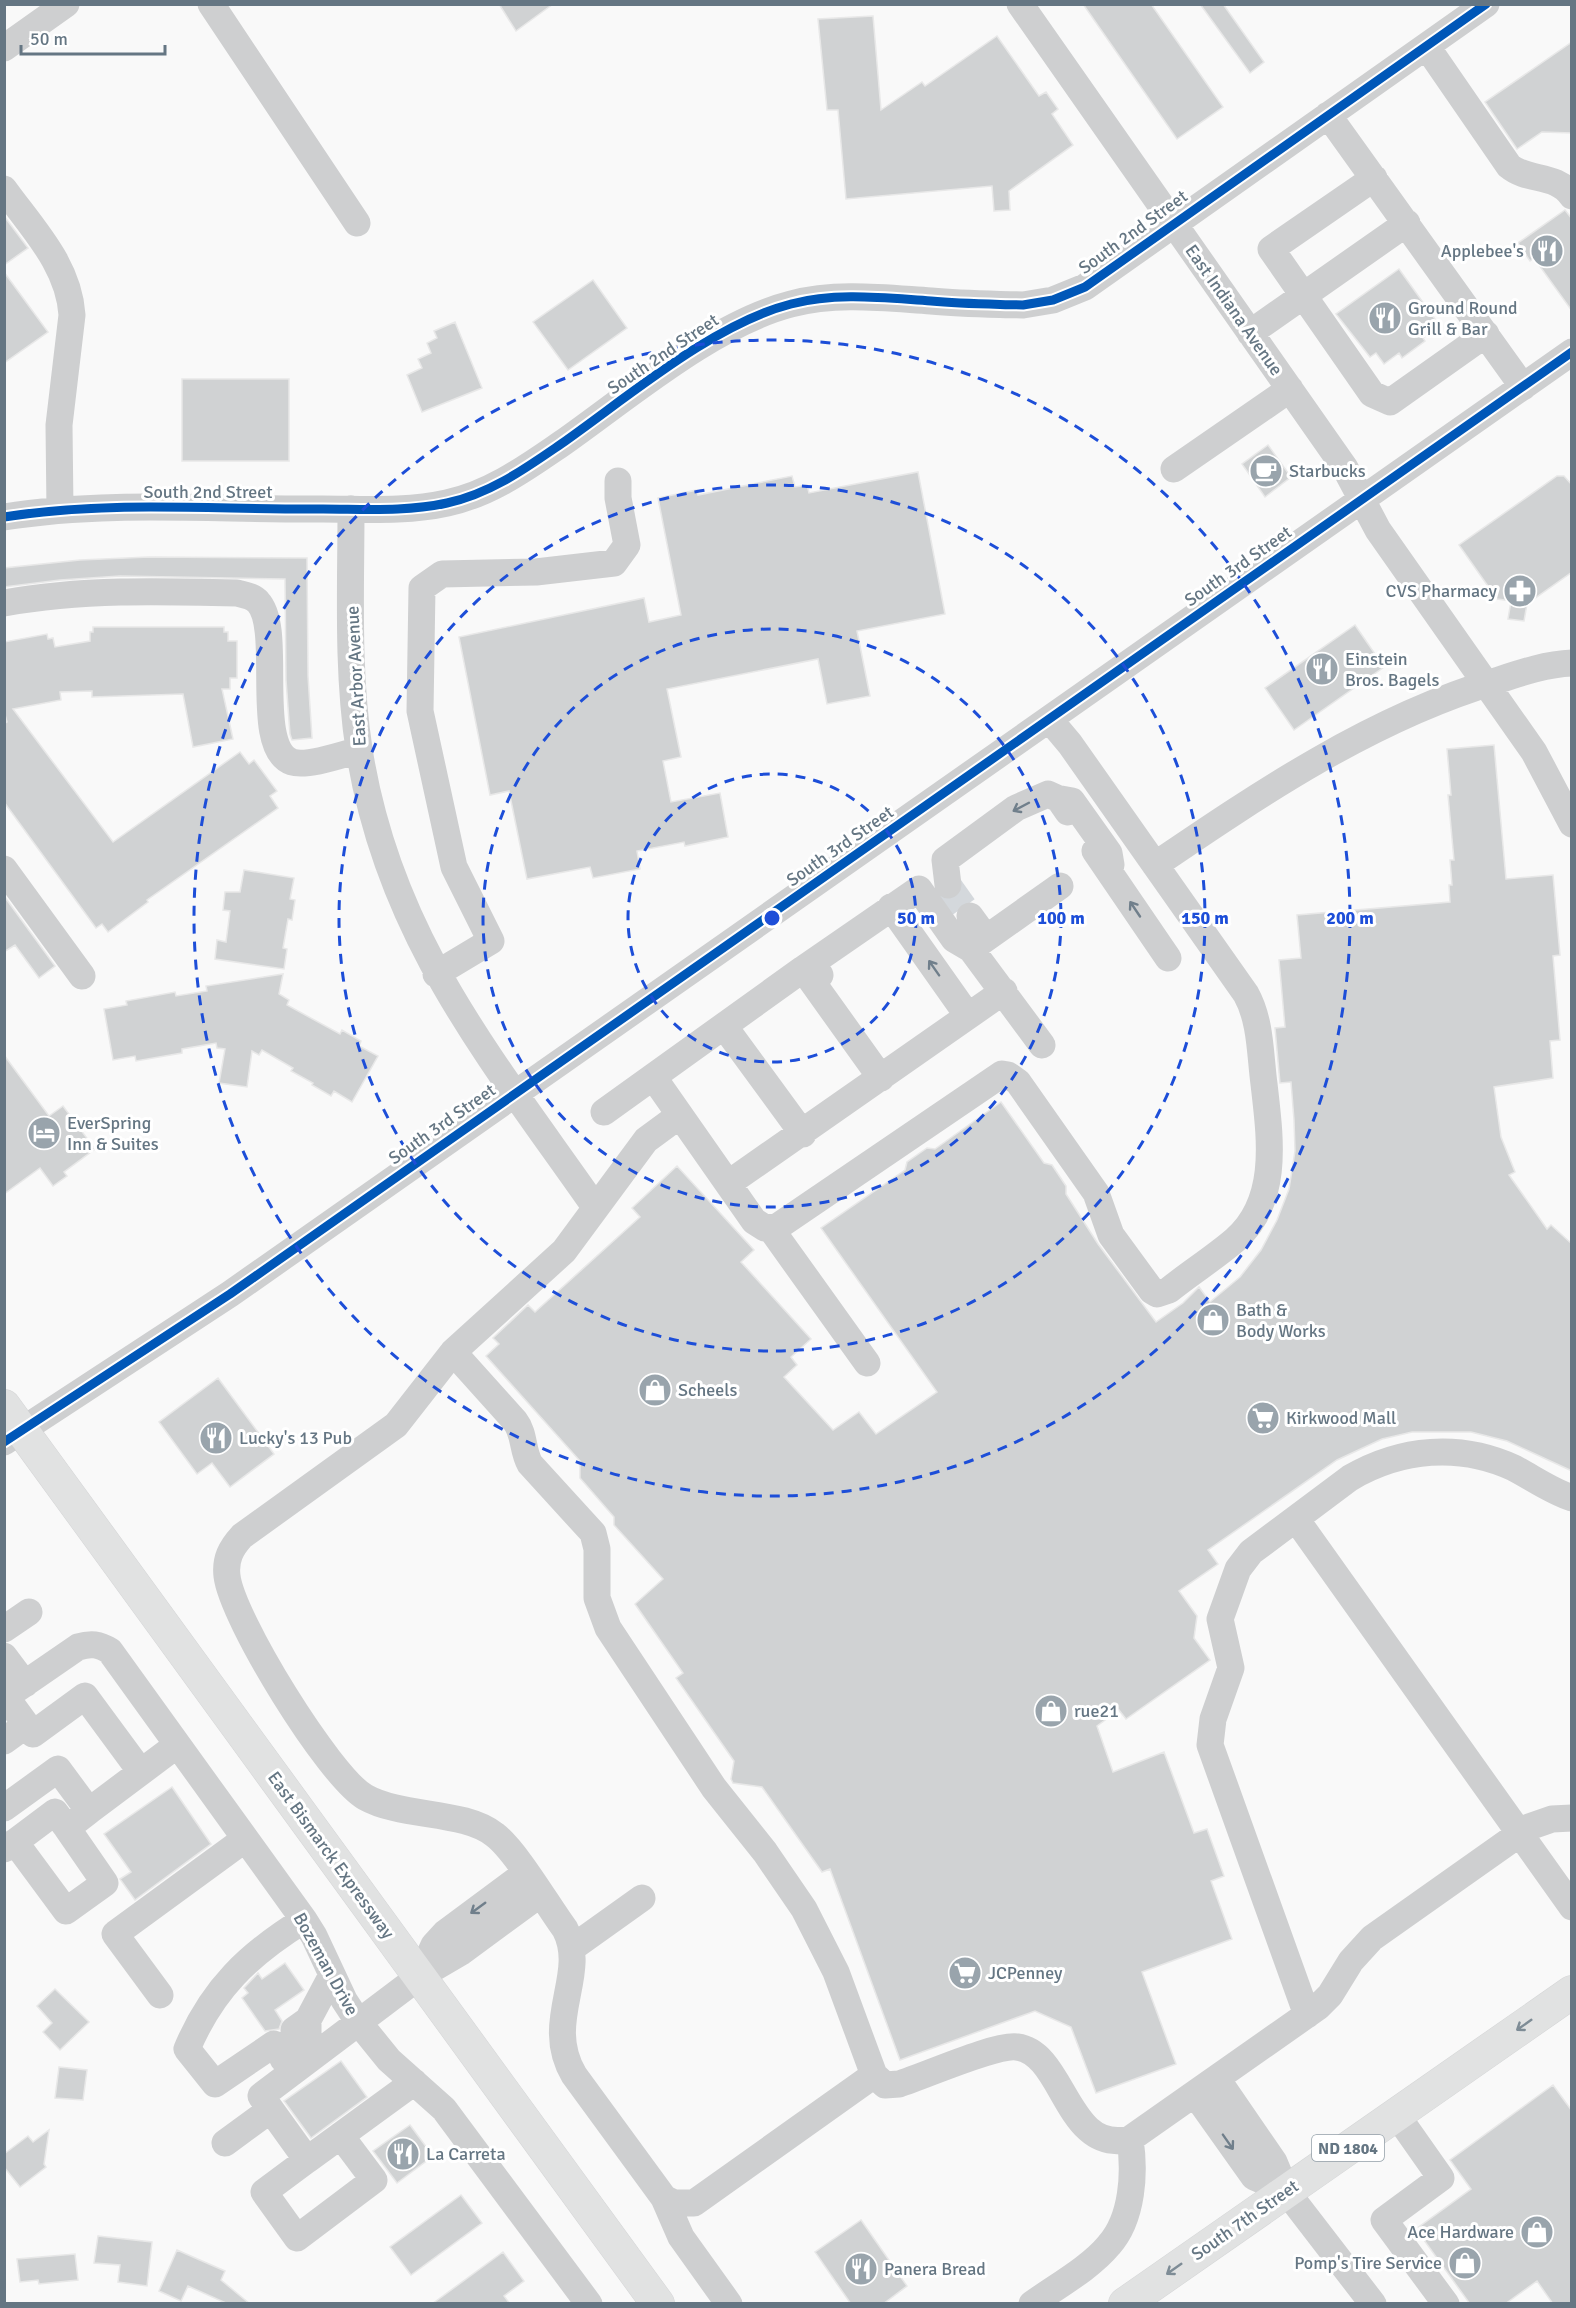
<svg xmlns="http://www.w3.org/2000/svg" width="1576" height="2308" viewBox="0 0 1576 2308" font-family="Signika,sans-serif">
<style>
.building{fill:#d0d2d3;stroke:#e8e8e8;stroke-width:1.5}
.lines{fill:none;stroke-linecap:round;stroke-linejoin:round}
.minor-tunnel{stroke:#d4d8dc;stroke-width:27;stroke-dasharray:27 14;stroke-linecap:butt}
.major-casing{stroke:#d5d6d7;stroke-width:34}
.minor{stroke:#cecfd0;stroke-width:27}
.major{stroke:#e1e2e2;stroke-width:33}
.cycleway-casing{stroke:#fff;stroke-width:13}
.cycleway{stroke:#0057b8;stroke-width:9}
.oneway{stroke:#707f8b}
.oneway2{stroke:#7e8c96}
.ring{fill:none;stroke:#1d4ed8;stroke-width:3;stroke-dasharray:10 8}
.labels{text-anchor:middle;stroke-width:6;stroke-linejoin:round;paint-order:stroke}
.shield{fill:#fff;stroke:#939fa8;stroke-width:1.5}
.shield-label{font-size:16px;font-weight:bold;fill:#657683}
.street-label{font-size:18px;fill:#657683;stroke:#fff}
.poi-label{font-size:18px;fill:#657683;stroke:#fff;text-anchor:start}
.centre{fill:#1d4ed8;stroke:#fff;stroke-width:3}
.ring-label{font-size:18px;text-anchor:middle;font-weight:bold;fill:#1d4ed8;stroke:#fff;stroke-width:6;stroke-linejoin:round;paint-order:stroke}
</style>
<rect width="100%" height="100%" fill="#f9f9f9"/>
<path class="building" d="M499 4H553L516 31Z
M1083 4H1151L1223 107 1177 139Z
M1200 4H1223L1264 62 1250 73Z
M873 16 881 110 922 82 925 86 997 36 1039 96 1046 92 1058 109 1052 114 1073 145 1009 191 1010 210 994 211 992 186 846 199 838 110H827L818 19Z
M1572 42V133L1542 132 1517 149 1485 102Z
M1565 210 1572 219V311L1534 258 1530 261 1518 243Z
M4 216 28 248 4 265Z
M1399 269 1440 326 1423 338 1425 341 1402 358 1399 353 1384 364 1376 353 1370 357 1336 314Z
M4 272 48 332 4 363Z
M593 280 627 328 568 370 533 322Z
M455 322 482 388 422 412 407 375 422 368 418 359 431 353 427 343 437 338 434 331Z
M182 379H289V461H182Z
M1268 445 1291 477 1265 497 1242 464Z
M918 472 945 614 857 631 870 696 827 704 818 659 667 689 681 757 663 761 671 802 720 793 728 837 685 846 684 842 637 851 640 869 593 878 590 867 527 879 509 791 490 795 459 637 644 598 649 622 681 615 658 498 697 490 698 495 792 476 795 487 807 485 809 493Z
M1557 476H1564L1572 485V572L1527 604 1524 621 1508 619 1511 601 1497 599 1459 545Z
M149 557 307 558 308 676 312 738 292 740 290 734 286 680 285 579 120 576 60 580 4 587V568L80 560Z
M1355 625 1384 667 1294 730 1265 688Z
M93 627H224V632H228V641H237V678H230V689H222L233 739 193 747 183 694 92 697V691L60 692 61 700 13 709 113 842 240 752 249 764 254 760 277 791 270 796 278 808 147 900 148 902 108 932 102 924 96 928 4 802V724L7 722 4 711V642L47 634 48 639 53 638 55 647 90 641V632H93Z
M1494 745 1506 879 1553 875 1560 955 1553 956 1560 1040 1550 1041 1553 1078 1494 1087 1501 1137 1515 1172 1509 1175 1547 1229 1551 1225 1572 1244V1471L1507 1441 1471 1432H1412L1382 1439 1337 1460 1208 1550 1218 1564 1179 1591 1197 1616 1194 1638 1210 1660 1126 1719 1119 1710 1097 1726 1113 1772 1164 1752 1194 1833 1207 1829 1224 1876 1211 1881 1232 1939 1142 1972 1176 2064 1096 2093 1071 2027 1035 2011 900 2060 830 1869 822 1872 762 1787 733 1783 731 1779 734 1761 676 1678 683 1673 635 1604 663 1579 614 1525V1517L580 1478V1461L486 1356 499 1344 493 1338 528 1305 535 1312 640 1217 632 1208 677 1166 754 1250 741 1262 811 1339 791 1357 797 1365 784 1377 833 1430 859 1412 876 1434 937 1392 821 1228 905 1170 907 1162 927 1148 935 1149 1001 1102 1044 1163 1052 1165 1066 1186V1194L1098 1244 1156 1322 1183 1303 1199 1287 1210 1302 1240 1277 1261 1250 1277 1220 1289 1189 1295 1151 1294 1120 1291 1082 1280 1083 1275 1028 1285 1027 1279 960 1301 958 1297 915 1450 902 1449 885H1452L1450 860H1454L1448 795H1451L1447 749Z
M244 870 294 878 290 899 295 900 292 920 288 919 283 948 287 949 284 969 215 959 217 940 226 942 230 911 223 910 225 892H240Z
M4 896 55 966 39 978 15 945 4 952Z
M283 974 279 994 289 1000 287 1005 340 1034 342 1030 361 1041 359 1046 378 1056 352 1102 334 1091 331 1096 312 1085 313 1083 291 1071 293 1068 262 1050 259 1055 252 1051 247 1087 219 1083 225 1049 217 1048 216 1043 182 1049V1053L136 1061 135 1056 113 1060 104 1009 127 1005 126 1001 175 992 176 996 207 991 206 986Z
M4 1055 49 1116 63 1106 95 1149 64 1172 67 1176 53 1186 40 1168 4 1194Z
M218 1378 274 1454 230 1487 212 1463 197 1474 159 1422Z
M172 1787 211 1844 135 1900 120 1879 131 1872 104 1834Z
M285 1963 304 1990 275 2010 282 2021 279 2029 265 2031 242 1998 248 1993 244 1988 258 1973 262 1979Z
M55 1989 89 2022 60 2050 43 2032 52 2023 37 2006Z
M341 2061 367 2097 311 2138 284 2101Z
M59 2067 87 2070 83 2100 55 2098Z
M1553 2085 1572 2111V2304H1553L1537 2281 1505 2304H1470L1416 2229 1471 2189 1450 2160Z
M410 2125 433 2156 397 2183 373 2151Z
M49 2130 44 2164 46 2167 20 2187 4 2167V2154L28 2136 33 2142Z
M461 2195 482 2223 411 2275 390 2247Z
M861 2220 907 2286 883 2304H851L815 2252Z
M98 2236 152 2242 147 2286 118 2282 120 2265 94 2263Z
M177 2250 225 2271 221 2280 250 2304H228L188 2286 181 2301 159 2291Z
M503 2252 524 2281 504 2296 510 2304H432Z
M75 2254 78 2280 39 2284 38 2280 20 2282 17 2259Z"/>
<g class="lines">
<path class="minor-tunnel" d="M948 885 970 916"/>
<g class="major-casing">
<path id="major" d="M4 1406 658 2304
M1125 2304 1572 1992"/>
</g>
<path class="minor" d="M211 4 357 223
M1020 4 1345 468 1378 530 1534 752 1572 824
M1427 47 1509 166C1528 182 1556 173 1572 196
M4 48 66 4
M1328 115 1523 387
M1374 178 1271 249 1372 394 1390 402 1486 334
M4 189C32 228 69 265 72 315L59 425 60 510
M1250 333 1407 223
M1174 469 1290 389
M351 509C351 589 347 670 359 749 388 936 491 1058 595 1207
M4 517C109 500 217 510 323 509 364 509 407 512 447 503 490 494 526 468 561 444 628 397 713 324 791 304 837 292 884 298 931 301 962 304 992 304 1023 305L1053 300 1085 287 1486 4
M4 603C81 589 160 591 237 593 244 595 253 596 258 602 284 629 252 748 292 762 307 767 344 754 359 750
M1061 799 1072 801 1109 853 1111 865
M1095 851 1168 958
M1155 865C1261 793 1372 718 1496 681 1520 673 1546 664 1572 663
M4 869 82 976
M948 885 945 860 1016 808 1048 794 1059 799 1068 812
M891 907 968 1016
M970 916 986 938
M971 949 1060 886
M436 974 491 941 454 867 420 711 422 588 442 574 536 572 614 563 627 545 618 498V481
M724 1026 803 1134
M654 1078 754 1221 765 1228 777 1227 1002 1074 1008 1075 1018 1082 1096 1193 1111 1235 1152 1291 1157 1294 1169 1290C1190 1273 1214 1258 1235 1240 1280 1201 1270 1137 1264 1084 1260 1054 1261 1021 1246 994L1070 744 1049 719
M881 1078 803 969 919 889 954 939 971 949 1042 1045
M604 1112 803 969 820 975
M680 1115 646 1140 564 1251 453 1352 396 1425 242 1536C231 1548 225 1559 227 1576 232 1619 329 1776 365 1797 402 1818 464 1810 495 1835 516 1851 548 1906 565 1929 589 1975 542 2021 574 2075L664 2198 681 2237 729 2304
M729 1183 1004 991
M771 1229 867 1363
M453 1352 515 1421C525 1434 522 1450 530 1464L593 1533 597 1549V1598L608 1628 714 1788 765 1852 804 1909 836 1972 874 2075 885 2085 899 2084C925 2076 995 2044 1017 2047 1065 2053 1066 2155 1130 2139
M4 1442 230 1294 1572 352
M1296 1519 1572 1907
M4 1629 29 1612
M4 1656 25 1684
M6 1697 33 1734 85 1696 141 1772
M4 1698 78 1647C91 1643 99 1644 110 1651L304 1920 314 1936 344 2000 359 2023 389 2060 444 2109 589 2304
M4 1741 26 1725
M4 1808 58 1769 89 1811 177 1745
M15 1842 55 1812 67 1828
M4 1849 15 1842 66 1911 105 1883 67 1828 89 1811
M572 1948 642 1898
M420 1976 434 1945 445 1933 526 1873
M160 1995 115 1934 245 1839
M1307 2015 1210 1745 1213 1719 1231 1668 1220 1619 1238 1569 1251 1552 1350 1478C1401 1448 1460 1443 1514 1468 1533 1478 1551 1491 1572 1498
M294 2030 308 2020 332 1975
M274 2044 215 2084 187 2049C212 1989 249 1954 304 1920
M283 2059 308 2042V2020
M1217 2079 1274 2162 1286 2191 1373 2304
M414 2082 307 2160 261 2096 420 1976 461 1952 540 1894
M1195 2094 1254 2177 1286 2191
M1396 2114 1441 2178 1384 2220 1446 2304
M225 2143 270 2110
M307 2160 264 2192 297 2238 374 2180 341 2136
M664 2198 674 2203H694L874 2075
M1032 2304C1057 2286 1090 2268 1109 2245 1133 2218 1135 2172 1130 2139L1318 2007 1330 1995 1351 1961 1372 1938 1529 1827 1552 1819 1572 1818"/>
<use href="#major" class="major"/>
<g class="cycleway-casing">
<path id="cycleway" d="M4 517C109 500 217 510 323 509 364 509 407 512 447 503 490 494 526 468 561 444 628 397 713 324 791 304 837 292 884 298 931 301 962 304 992 304 1023 305L1053 300 1085 287 1486 4
M4 1442 230 1294 1572 352"/>
</g>
<use href="#cycleway" class="cycleway"/>
</g>
<defs><path id="oneway-shaft" d="M-6 0H5M1.5-3L5.5 0L1.5 3" fill="none" stroke-width="1.6" stroke-linecap="round" stroke-linejoin="round" transform="scale(1.5)"/></defs>
<g class="oneway">
<use href="#oneway-shaft" transform="translate(1021 807) rotate(152)"/>
<use href="#oneway-shaft" transform="translate(1135 909) rotate(-124)"/>
<use href="#oneway-shaft" transform="translate(934 968) rotate(-125)"/>
<use href="#oneway-shaft" transform="translate(478 1908) rotate(144)"/>
<use href="#oneway-shaft" transform="translate(1228 2142) rotate(55)"/>
</g>
<g class="oneway2">
<use href="#oneway-shaft" transform="translate(1524 2025) rotate(145)"/>
<use href="#oneway-shaft" transform="translate(1174 2269) rotate(145)"/>
</g>
<g class="ring">
<circle cx="772" cy="918" r="144"/>
<circle cx="772" cy="918" r="289"/>
<circle cx="772" cy="918" r="433"/>
<circle cx="772" cy="918" r="578"/>
</g>
<defs>
<g id="restaurant-disc" transform="scale(1.725)"><circle r="9.5" fill="#99a4ac" stroke="#fff"/><path d="M-5-6h1v4h1v-4h1v4h1v-4h1v5L-1.5 .5V6h-2V.5L-5-1ZM5-6V6H3V1.5H1.5Q1.5-4 5-6Z" fill="#fff"/></g>
<g id="cafe-disc" transform="scale(1.725)"><circle r="9.5" fill="#99a4ac" stroke="#fff"/><path d="M-5.5-4.5H6V0H3Q3 3.5 0 3.5H-2.5Q-5.5 3.5-5.5 0ZM3-3.2v2h1.7v-2ZM-6 4.5H4V6H-6Z" fill="#fff"/></g>
<g id="pharmacy-disc" transform="scale(1.725)"><circle r="9.5" fill="#99a4ac" stroke="#fff"/><path d="M-2-6h4v4h4v4h-4v4h-4v-4h-4v-4h4Z" fill="#fff"/></g>
<g id="hotel-disc" transform="scale(1.725)"><circle r="9.5" fill="#99a4ac" stroke="#fff"/><path d="M-6-4.5h1.5V1H6V5H4.5V3h-9V5H-6ZM-4 0a1.8 1.8 0 1 1 3.6 0ZM.5 0V-2.5h3Q6-2.5 6 0Z" fill="#fff"/></g>
<g id="shop-disc" transform="scale(1.725)"><circle r="9.5" fill="#99a4ac" stroke="#fff"/><path d="M-5-2.5h2.3a2.7 3.5 0 0 1 5.4 0H5L5.5 6h-11ZM-1.5-2.5h3a1.5 2.3 0 0 0-3 0Z" fill="#fff"/></g>
<g id="supermarket-disc" transform="scale(1.725)"><circle r="9.5" fill="#99a4ac" stroke="#fff"/><path d="M-6-5.5h2.5l.6 2H6L4.5 2H-2.5L-4.4-4H-6ZM-1.5 3.2a1.3 1.3 0 1 0 .1 0ZM3 3.2a1.3 1.3 0 1 0 .1 0Z" fill="#fff"/></g>
</defs>
<g fill-rule="evenodd">
<use href="#restaurant-disc" x="1547" y="251"/>
<use href="#restaurant-disc" x="1385" y="318"/>
<use href="#cafe-disc" x="1266" y="471"/>
<use href="#pharmacy-disc" x="1520" y="591"/>
<use href="#restaurant-disc" x="1322" y="669"/>
<use href="#hotel-disc" x="44" y="1133"/>
<use href="#shop-disc" x="1213" y="1320"/>
<use href="#shop-disc" x="655" y="1390"/>
<use href="#supermarket-disc" x="1263" y="1418"/>
<use href="#restaurant-disc" x="216" y="1438"/>
<use href="#shop-disc" x="1051" y="1711"/>
<use href="#supermarket-disc" x="965" y="1973"/>
<use href="#restaurant-disc" x="403" y="2154"/>
<use href="#shop-disc" x="1537" y="2232"/>
<use href="#shop-disc" x="1465" y="2263"/>
<use href="#restaurant-disc" x="861" y="2269"/>
</g>
<g class="labels">
<rect class="shield" x="1312" y="2135" width="72" height="26" rx="4.5"/>
<g class="shield-label">
<text x="1348" y="2154">ND 1804</text>
</g>
<g class="street-label">
<text transform="translate(1133 232) rotate(-36)" y="6">South 2nd Street</text>
<text transform="translate(1234 310) rotate(55)" y="6">East Indiana Avenue</text>
<text transform="translate(663 354) rotate(-34)" y="6">South 2nd Street</text>
<text x="208" y="498">South 2nd Street</text>
<text transform="translate(1238 566) rotate(-35)" y="6">South 3rd Street</text>
<text transform="translate(356 676) rotate(-93)" y="6">East Arbor Avenue</text>
<text transform="translate(840 846) rotate(-35)" y="6">South 3rd Street</text>
<text transform="translate(442 1124) rotate(-35)" y="6">South 3rd Street</text>
<text transform="translate(331 1855) rotate(54)" y="6">East Bismarck Expressway</text>
<text transform="translate(326 1964) rotate(61)" y="6">Bozeman Drive</text>
<text transform="translate(1245 2220) rotate(-35)" y="6">South 7th Street</text>
</g>
<g class="poi-label">
<text x="1524" y="257" text-anchor="end">Applebee's</text>
<text x="1408" y="314">Ground Round<tspan x="1408" dy="21">Grill &amp; Bar</tspan></text>
<text x="1289" y="477">Starbucks</text>
<text x="1497" y="597" text-anchor="end">CVS Pharmacy</text>
<text x="1345" y="665">Einstein<tspan x="1345" dy="21">Bros. Bagels</tspan></text>
<text x="67" y="1129">EverSpring<tspan x="67" dy="21">Inn &amp; Suites</tspan></text>
<text x="1236" y="1316">Bath &amp;<tspan x="1236" dy="21">Body Works</tspan></text>
<text x="678" y="1396">Scheels</text>
<text x="1286" y="1424">Kirkwood Mall</text>
<text x="239" y="1444">Lucky's 13 Pub</text>
<text x="1074" y="1717">rue21</text>
<text x="988" y="1979">JCPenney</text>
<text x="426" y="2160">La Carreta</text>
<text x="1514" y="2238" text-anchor="end">Ace Hardware</text>
<text x="1442" y="2269" text-anchor="end">Pomp's Tire Service</text>
<text x="884" y="2275">Panera Bread</text>
</g>
</g>
<circle cx="772" cy="918" r="9" class="centre"/>
<g class="ring-label">
<text x="916" y="924">50 m</text>
<text x="1061" y="924">100 m</text>
<text x="1205" y="924">150 m</text>
<text x="1350" y="924">200 m</text>
</g>
<rect width="1576" height="2308" fill="none" stroke="#657683" stroke-width="12"/>
<path d="M21 45v9h144v-9" fill="none" stroke="#657683" stroke-width="3"/>
<text x="30" y="45" font-size="18" fill="#657683" stroke="#ffffff" stroke-width="4.5" paint-order="stroke">50 m</text>
</svg>
